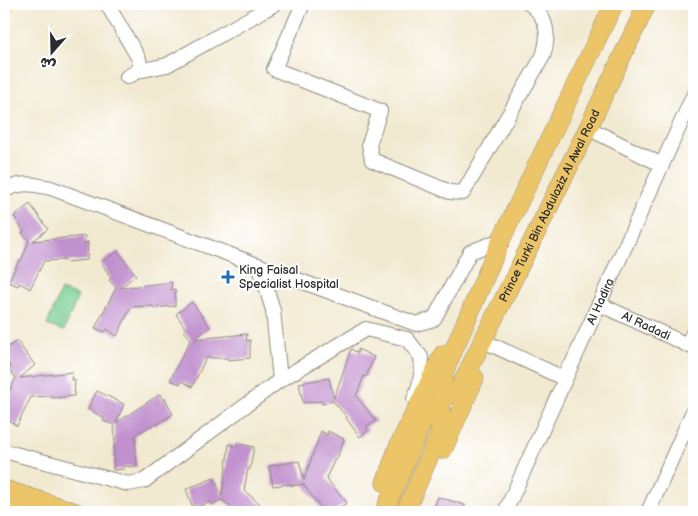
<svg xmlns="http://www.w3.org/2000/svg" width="698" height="516" viewBox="0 0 698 516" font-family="'Balsamiq Sans','Playpen Sans Arabic',sans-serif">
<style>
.green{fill:#76ce93;stroke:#507c5f}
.building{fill:#c190ce}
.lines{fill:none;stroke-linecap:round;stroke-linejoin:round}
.minor-casing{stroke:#8e8a7e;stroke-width:16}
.major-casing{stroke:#8e8a7e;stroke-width:19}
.highway-casing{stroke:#8e8a7e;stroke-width:22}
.minor{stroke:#fff;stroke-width:14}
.major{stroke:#edc569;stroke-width:18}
.highway{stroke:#edc569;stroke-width:20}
.poi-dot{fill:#1f6fb2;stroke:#fff;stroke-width:2}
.labels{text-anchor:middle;stroke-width:4;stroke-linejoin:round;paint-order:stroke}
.street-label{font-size:12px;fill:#2b2b2b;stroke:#fff}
.poi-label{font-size:12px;fill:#2b2b2b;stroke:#fff;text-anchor:start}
</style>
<rect width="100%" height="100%" fill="#fff"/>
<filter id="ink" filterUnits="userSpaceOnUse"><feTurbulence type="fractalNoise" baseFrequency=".02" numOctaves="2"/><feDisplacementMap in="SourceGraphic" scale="10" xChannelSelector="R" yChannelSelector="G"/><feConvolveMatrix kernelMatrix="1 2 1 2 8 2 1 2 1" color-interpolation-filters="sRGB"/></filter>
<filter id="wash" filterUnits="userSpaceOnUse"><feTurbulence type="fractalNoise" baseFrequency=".0096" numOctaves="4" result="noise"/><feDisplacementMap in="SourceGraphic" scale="20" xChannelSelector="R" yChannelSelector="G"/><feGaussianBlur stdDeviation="1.12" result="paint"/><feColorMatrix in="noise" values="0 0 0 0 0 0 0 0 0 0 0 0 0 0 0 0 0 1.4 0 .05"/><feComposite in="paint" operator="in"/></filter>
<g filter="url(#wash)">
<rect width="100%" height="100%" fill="#f1e9d0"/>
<path class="green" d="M61 290 78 296 64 331 47 325Z"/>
<g id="blocks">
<path class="building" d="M30 204 48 229 33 241 85 236 84 244 88 242 87 260 66 262 65 260 44 261 30 289 20 283 18 286 8 282 20 260 21 261 29 241 22 233 24 232 14 216Z
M118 251 136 275 120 288 172 282 171 290 175 289V306L153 308V306L131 307 117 336 107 329 105 332 95 328 116 288 109 280 111 278 101 262Z
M192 302 210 327 195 339 247 334 246 341 250 340V358L228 360 227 358H206L192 387 182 381 180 384 170 380 191 339 184 331 186 329 176 314Z
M17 341 35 365 20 378 72 372 71 380 75 379 74 396 52 398V396L31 397 17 426 4 417V402L16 378 9 370 11 368 4 357V350Z
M351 349 358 353V349L374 357 366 377 364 376 356 396 376 421 366 427 368 430 360 437 346 418 347 417 333 401 322 404 321 401 303 403 299 383 329 378 334 398Z
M97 391 124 404 116 423 160 394 163 401 165 398 173 414 155 426 154 424 135 435 137 467 124 466V469L113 470 114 446H115L114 425 103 421 104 418 88 409Z
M321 431 328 435V431L344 439 337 459H335L326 478 347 503 332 512H324L303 484 292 486 291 484 273 486 269 466 299 461 304 480Z
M236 443 254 447 250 469H248L244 490 269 512H239L222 500 212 505 211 502 193 508 186 489 214 478 222 496 229 444 237 447Z
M438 497 465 505 463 512H432Z"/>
</g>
</g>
<g filter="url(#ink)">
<use href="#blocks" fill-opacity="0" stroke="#8e8a7e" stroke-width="1"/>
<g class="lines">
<g class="minor-casing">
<g id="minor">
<path d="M4 4H5"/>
<path d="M107 4 139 59 140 66 138 71 127 77"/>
<path d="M303 4 274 69 380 111 369 144 372 160 450 192 463 193 543 56C550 35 548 18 530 4"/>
<path d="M138 71 167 65 275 4"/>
<path d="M588 128 662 165"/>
<path d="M4 191C21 181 32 184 51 188L416 324 434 319 470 252 501 240"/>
<path d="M259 265 273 310 280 380"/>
<path id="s1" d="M595 312 599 304 694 348"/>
<path d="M490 344 563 378 568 368"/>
<path d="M687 345 694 331"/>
<path d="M4 451 128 484 144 481 280 380 366 329 407 339 421 357 422 369 419 386 414 399"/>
<path id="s2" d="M506 510 694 94"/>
<path d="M648 512 694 409"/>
</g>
</g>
<g class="major-casing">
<g id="major">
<path d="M443 450 475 378"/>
<path d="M385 483 398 447 443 354"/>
<path d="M4 489 76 512"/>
<path id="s3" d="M384 512 423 422 442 399 459 389 588 128 647 4"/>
<path d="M405 512 439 435 444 372 501 240 614 4"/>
</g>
</g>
<g class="highway-casing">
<path id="highway" d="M4 502 48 512"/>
</g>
<use href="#minor" class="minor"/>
<use href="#major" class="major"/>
<use href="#highway" class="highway"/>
</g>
</g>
<path class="poi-dot" d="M225.5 269.5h5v5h5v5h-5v5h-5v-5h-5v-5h5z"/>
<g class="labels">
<g class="street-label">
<text dy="4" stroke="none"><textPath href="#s3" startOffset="352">Prince Turki Bin Abdulaziz Al Awal Road</textPath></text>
<text dy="4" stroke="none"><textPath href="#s2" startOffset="229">Al Hadira</textPath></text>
<text dy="4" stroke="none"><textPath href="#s1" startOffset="61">Al Radadi</textPath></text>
</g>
<g class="poi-label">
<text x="239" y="274">King Faisal<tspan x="239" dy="14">Specialist Hospital</tspan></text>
</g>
</g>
<rect width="698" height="516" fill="none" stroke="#fff" stroke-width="20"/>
<g transform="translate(52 52) rotate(200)" stroke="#ffffff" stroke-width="4" paint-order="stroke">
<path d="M0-4L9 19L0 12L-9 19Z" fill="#2b2b2b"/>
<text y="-8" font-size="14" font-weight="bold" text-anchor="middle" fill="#2b2b2b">ش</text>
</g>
</svg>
